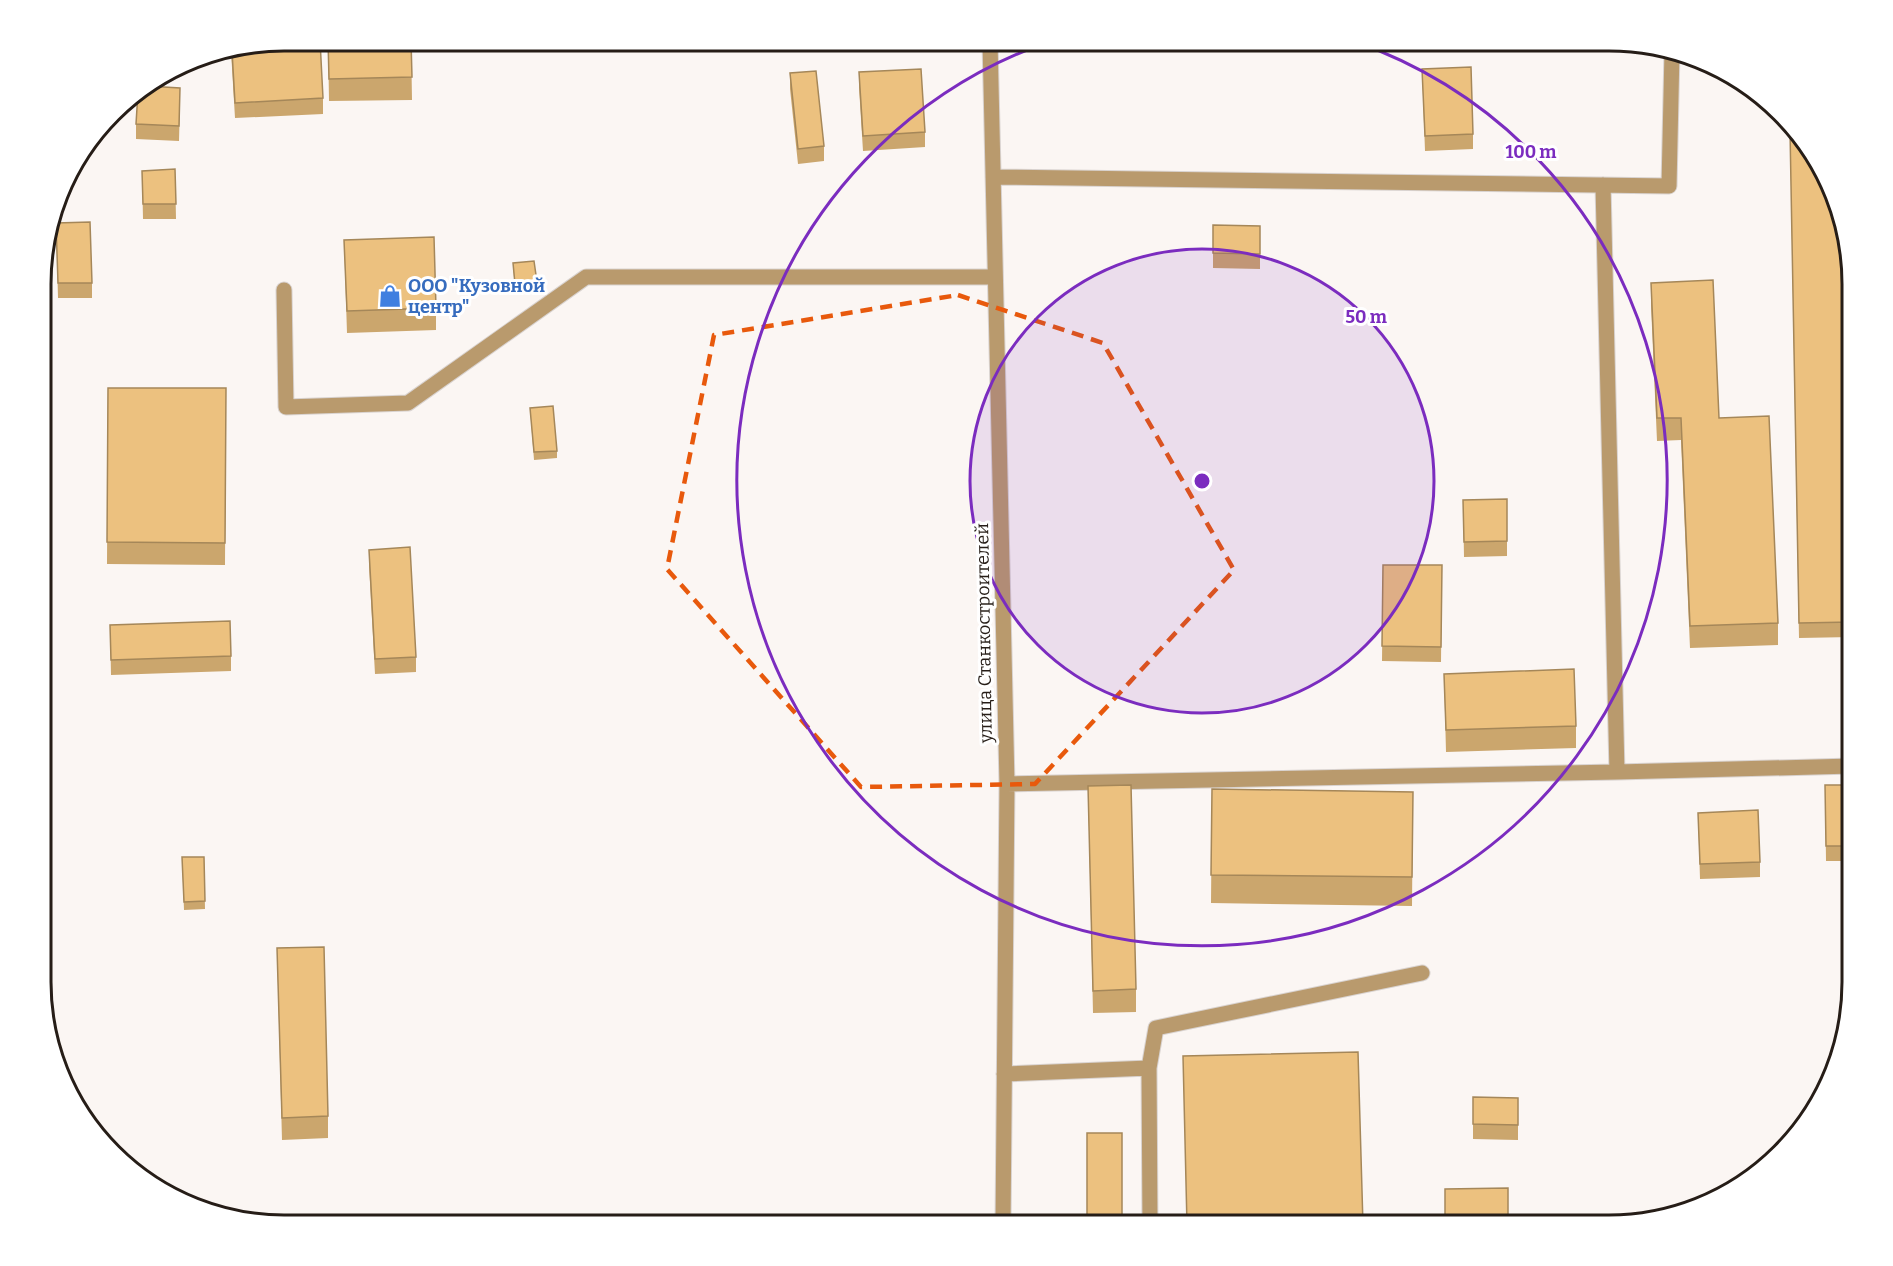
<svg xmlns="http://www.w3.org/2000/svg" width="1893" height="1266" viewBox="0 0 1893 1266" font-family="Bitter,serif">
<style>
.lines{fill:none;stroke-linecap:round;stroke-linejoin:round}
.service-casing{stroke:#d9d3d0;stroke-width:17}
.service{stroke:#b99a6d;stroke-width:15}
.wall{fill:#cba66d}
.building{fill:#ecc17f;stroke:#a58759;stroke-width:1.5}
.marked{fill:none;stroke:#e8590c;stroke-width:4.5;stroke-dasharray:12 8;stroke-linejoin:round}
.ring{fill:none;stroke:#7b2cbf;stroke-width:3}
.labels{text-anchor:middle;stroke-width:6;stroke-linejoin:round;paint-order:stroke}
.shop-label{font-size:18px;font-weight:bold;fill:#366cbe;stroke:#fff;text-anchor:start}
.street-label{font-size:18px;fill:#261d17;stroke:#fff}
.rim{fill:none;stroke:#261d17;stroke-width:3}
.centre{fill:#7b2cbf;stroke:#fff;stroke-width:3}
.ring-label{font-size:18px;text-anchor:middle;font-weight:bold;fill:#7b2cbf;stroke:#fff;stroke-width:6;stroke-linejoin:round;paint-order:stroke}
</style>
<rect width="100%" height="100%" fill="#fbf6f3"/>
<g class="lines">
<g class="service-casing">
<path id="service" d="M990 41 1007 784 1003 1225
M993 177 1669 186 1672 51
M284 290 286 407 408 403 586 277H995
M1617 772 1852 766
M1007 784 1617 772 1603 185
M1149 1068 1156 1028 1422 973
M1004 1074 1149 1068 1150 1225"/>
</g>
<use href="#service" class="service"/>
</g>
<path class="wall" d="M284 40 323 98V114L235 118 231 51Z
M328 40H411L412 100 329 101Z
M1452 40H1546V48L1452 49Z
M1422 69 1473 134V149L1425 151Z
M859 72 925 132V147L863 151 859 87Z
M790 73 824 146V161L798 164 790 89Z
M180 103 179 141 136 139V124Z
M1790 130 1852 268V637L1799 638Z
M175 169 176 219H143L142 171Z
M56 223 92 283V298H58Z
M1213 225 1260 226V269L1213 268Z
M344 240 436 308V330L347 333Z
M513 263 537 282V290L515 292Z
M1651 283 1719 418 1778 623V645L1690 648 1681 440 1657 441 1651 305Z
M108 388H226L225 565 107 564Z
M530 408 557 451V458L534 460Z
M1463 500 1507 541V556L1464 557Z
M369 550 416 657V672L375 674 369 565Z
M1383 565H1442L1441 662 1382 661Z
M110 625 231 656V671L111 675Z
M1444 674 1576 726V748L1446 752Z
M1825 785H1852V861H1826Z
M1088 786 1136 989V1012L1093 1013Z
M1212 789 1413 792 1412 906 1211 903Z
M1698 813 1760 862V877L1700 879Z
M182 857H204L205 909 184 910Z
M277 948 328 1116V1138L282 1140Z
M1473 1097 1518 1098V1140L1473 1139Z"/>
<path class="building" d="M284 40H320L323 98 235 103 232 51Z
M328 40H411L412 77 329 79Z
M1471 67 1473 134 1425 136 1422 69Z
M921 69 925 132 863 136 859 72Z
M816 71 824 146 798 149 790 73Z
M147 86 180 88 179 126 136 124 138 92Z
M1790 130 1820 162 1852 268V622L1799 623Z
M175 169 176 204H143L142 171Z
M90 222 92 283H58L56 223Z
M1213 225 1260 226V254L1213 253Z
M434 237 436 308 347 311 344 240Z
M534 261 537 282 515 284 513 263Z
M1713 280 1719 418 1769 416 1778 623 1690 626 1681 418H1657L1651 283Z
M108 388H226L225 543 107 542Z
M553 406 557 451 534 452 530 408Z
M1507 499V541L1464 542 1463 500Z
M410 547 416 657 375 659 369 550Z
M1383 565H1442L1441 647 1382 646Z
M230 621 231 656 111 660 110 625Z
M1574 669 1576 726 1446 730 1444 674Z
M1131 785 1136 989 1093 991 1088 786Z
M1825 785H1852V846H1826Z
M1212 789 1413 792 1412 877 1211 875Z
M1758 810 1760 862 1700 864 1698 813Z
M182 857H204L205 901 184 902Z
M324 947 328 1116 282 1118 277 948Z
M1358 1052 1363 1225H1187L1183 1056Z
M1473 1097 1518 1098V1125L1473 1124Z
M1087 1133H1122V1225H1087Z
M1508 1188V1225H1445V1189Z"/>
<path class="marked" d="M958 295 1103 343 1234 570 1035 784 861 787 667 569 714 335Z"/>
<circle cx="1202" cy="481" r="232" fill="#7b2cbf" fill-opacity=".12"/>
<g class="ring">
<circle cx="1202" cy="481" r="232"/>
<path d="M1353 41A465 465 0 1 1 1051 41"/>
</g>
<defs>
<g id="shop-bare" transform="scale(1.8)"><path d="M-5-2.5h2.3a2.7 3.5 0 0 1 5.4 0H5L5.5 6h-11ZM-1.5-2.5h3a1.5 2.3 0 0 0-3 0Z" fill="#3f7fe0" stroke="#fff" stroke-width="2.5" paint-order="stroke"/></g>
</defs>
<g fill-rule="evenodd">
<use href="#shop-bare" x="390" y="296"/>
</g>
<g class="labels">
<g class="shop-label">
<text x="408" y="292">ООО "Кузовной<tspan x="408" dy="21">центр"</tspan></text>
</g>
<g class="street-label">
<text transform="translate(984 633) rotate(-91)" y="6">улица Станкостроителей</text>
</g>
</g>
<path d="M0 0H1893V1266H0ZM284 51H1609A233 233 0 0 1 1842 284V982A233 233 0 0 1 1609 1215H284A233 233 0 0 1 51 982V284A233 233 0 0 1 284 51Z" fill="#fff" fill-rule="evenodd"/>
<path class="rim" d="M284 51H1609A233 233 0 0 1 1842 284V982A233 233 0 0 1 1609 1215H284A233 233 0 0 1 51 982V284A233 233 0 0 1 284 51Z"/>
<circle cx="1202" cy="481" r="9" class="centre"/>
<g class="ring-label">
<text x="1531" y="158">100 m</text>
<text x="1366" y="323">50 m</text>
</g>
</svg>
